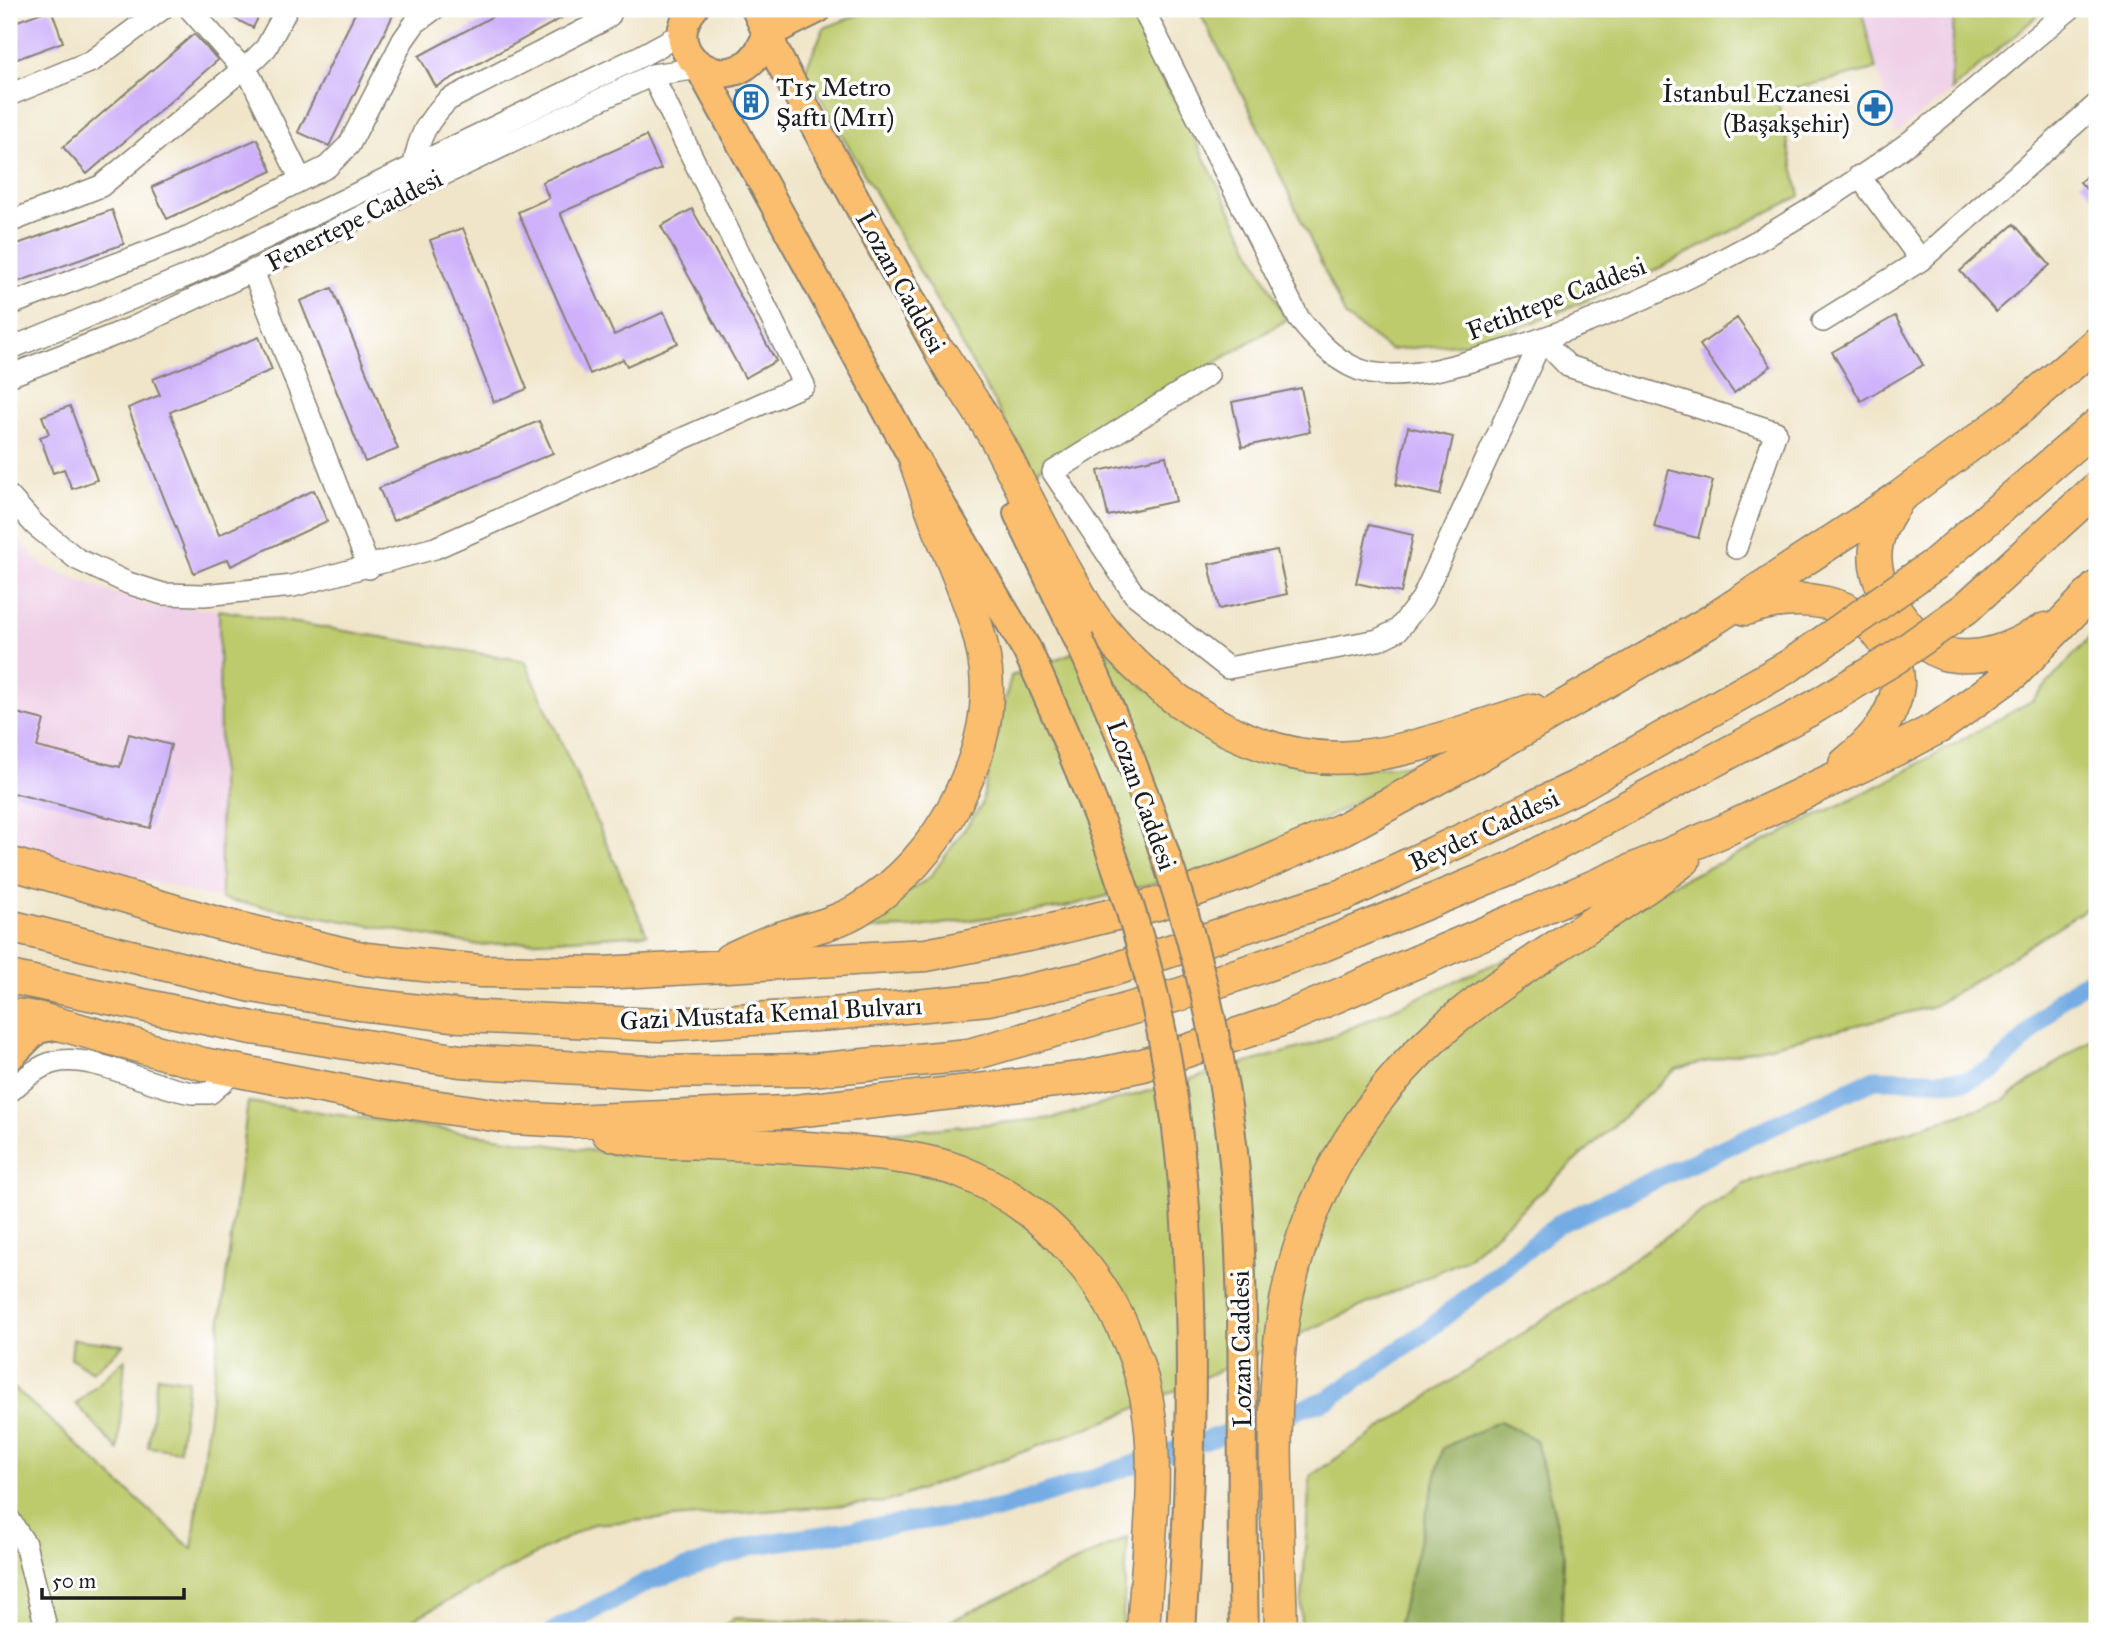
<svg xmlns="http://www.w3.org/2000/svg" width="2106" height="1640" viewBox="0 0 2106 1640" font-family="'IM FELL Great Primer',serif">
<style>
.built{fill:#efd0e7}
.green{fill:#bdcb6d;stroke:#6c7444;stroke-width:2}
.forest{fill:#96af60;stroke:#59663e;stroke-width:2}
.lines{fill:none;stroke-linecap:round;stroke-linejoin:round}
.canal{stroke:#74ace3;stroke-width:19}
.building{fill:#ceb1fa}
.minor-casing{stroke:#868072;stroke-width:24}
.major-casing{stroke:#868072;stroke-width:32}
.highway-casing{stroke:#868072;stroke-width:35}
.minor{stroke:#fff;stroke-width:21}
.major{stroke:#fabe6e;stroke-width:28}
.highway{stroke:#fabe6e;stroke-width:32}
.major-bridge-casing{stroke:#868072;stroke-width:32;stroke-linecap:butt}
.highway-bridge-casing{stroke:#868072;stroke-width:35;stroke-linecap:butt}
.major-bridge{stroke:#fabe6e;stroke-width:28}
.highway-bridge{stroke:#fabe6e;stroke-width:32}
.labels{text-anchor:middle;stroke-width:7;stroke-linejoin:round;paint-order:stroke}
.poi-label{font-size:26px;fill:#1c1c1c;stroke:#fff;text-anchor:start}
.street-label{font-size:26px;fill:#1c1c1c;stroke:#fff}
</style>
<rect width="100%" height="100%" fill="#fff"/>
<filter id="ink" filterUnits="userSpaceOnUse"><feTurbulence type="fractalNoise" baseFrequency=".0143" numOctaves="2"/><feDisplacementMap in="SourceGraphic" scale="14" xChannelSelector="R" yChannelSelector="G"/><feConvolveMatrix kernelMatrix="1 2 1 2 8 2 1 2 1" color-interpolation-filters="sRGB"/></filter>
<filter id="wash" filterUnits="userSpaceOnUse"><feTurbulence type="fractalNoise" baseFrequency=".00686" numOctaves="4" result="noise"/><feDisplacementMap in="SourceGraphic" scale="28" xChannelSelector="R" yChannelSelector="G"/><feGaussianBlur stdDeviation="1.57" result="paint"/><feColorMatrix in="noise" values="0 0 0 0 0 0 0 0 0 0 0 0 0 0 0 0 0 1.4 0 .05"/><feComposite in="paint" operator="in"/></filter>
<g filter="url(#wash)">
<rect width="100%" height="100%" fill="#f0e5c9"/>
<path class="built" d="M1861 9H1954L1951 91 1895 134Z
M9 529 43 566 146 605 219 610 221 899 9 847Z"/>
<path class="green" d="M873 9H1129L1286 320 1034 472 805 70 824 28Z
M1198 9H1861L1876 69 1776 93 1800 196 1638 279 1489 341 1390 350 1346 317 1250 110Z
M1954 9H2045L1951 91Z
M219 610 525 661 647 934 479 945 221 899Z
M2097 629V902L1934 1006 1676 1069 1467 1259 1109 1420 887 1502 593 1524 391 1631H9V1383L192 1549 248 1102 629 1156 1054 1118 1317 1043 1737 855 1882 784 2033 700Z
M1101 642 1145 688 1342 771 1424 763 1316 824 1217 867 1065 907 913 928 858 929 930 877 981 806 1011 676Z
M2097 1035V1631H1561L1564 1552 1536 1440 1500 1421 1443 1448 1397 1631H1300L1310 1476 1744 1184 2002 1101Z
M73 1339 124 1345 92 1372 71 1358Z
M125 1359 118 1450 76 1404Z
M157 1376 188 1380 179 1451 148 1447Z
M1128 1537 1122 1631H716L735 1618 938 1627Z"/>
<path class="forest" d="M1500 1421 1536 1440 1564 1552 1561 1631H1397L1443 1448Z"/>
<g class="lines">
<path class="canal" d="M554 1631 649 1581 755 1545 1001 1509 1329 1399 1428 1330 1558 1224 1875 1079 1966 1081 1994 1068 2020 1044 2060 999 2097 974"/>
</g>
<g id="blocks">
<path class="building" d="M51 9 63 42 9 62V24Z
M216 9H262L253 28Z
M357 9H396L329 146 298 132Z
M506 9H578L436 87 419 56Z
M194 34 218 60 87 174 63 147Z
M760 87 764 113 745 116 739 90Z
M646 136 661 169 560 213 614 335 664 312 678 343 627 366 623 359 590 374 518 212 549 198 542 182Z
M257 139 272 171 167 219 152 187Z
M2097 166V201L2080 182Z
M692 209 776 361 745 378 661 226Z
M112 210 124 244 9 285V247Z
M2014 224 2050 265 1996 312 1960 271Z
M463 228 527 389 494 402 430 240Z
M332 288 398 449 365 462 300 301Z
M1895 316 1923 365 1861 401 1832 352Z
M1737 318 1771 366 1734 393 1700 345Z
M259 337 272 370 170 412 219 535 314 490 327 521 231 566 228 559 194 573 128 408 160 395 153 379Z
M1301 388 1310 432 1242 447 1232 402Z
M70 406 97 480 72 489 64 469 53 473 40 437 49 434 42 416Z
M539 421 553 453 393 521 379 488Z
M1408 427 1453 437 1440 495 1396 485Z
M1166 456 1176 501 1108 516 1098 471Z
M1669 470 1713 481 1698 538 1654 527Z
M1369 525 1413 535 1401 593 1356 583Z
M1277 550 1287 594 1219 609 1209 564Z
M9 711 44 720 37 747 120 767 129 734 171 745 150 828 9 792Z"/>
</g>
</g>
<g filter="url(#ink)">
<use href="#blocks" fill-opacity="0" stroke="#868072" stroke-width="2"/>
<g class="lines">
<g class="minor-casing">
<path id="minor" d="M190 9 251 78 301 180
M1143 9 1299 319C1318 342 1339 366 1370 373 1410 381 1466 363 1504 351 1648 307 1786 233 1907 144 1963 102 2015 53 2070 9
M9 95 92 61 162 9
M414 165C419 136 427 121 448 100L602 21 610 15 611 9
M1859 176 1921 260 2097 104
M9 222 101 186 255 59 266 48 287 9
M253 271 369 568
M9 305 190 236 327 167 349 145 403 40 415 23 434 9
M1823 321 1921 260
M9 349 189 275 641 56 683 33
M1208 375 1053 472 1134 594 1228 668 1378 640 1398 630 1422 599 1542 339 1568 366 1776 432 1736 548
M9 376 132 328 274 261 434 179 652 75 700 68
M9 496 35 525 77 559 128 583 163 594 204 595 293 586 435 548 804 385 652 75
M9 1092C22 1081 37 1066 55 1062 94 1053 152 1088 193 1093H210L235 1071
M9 1519 25 1544 47 1631"/>
</g>
<g class="major-casing">
<path id="major" d="M693 9C652 58 742 110 767 34
M756 9 780 62 952 375
M767 34 817 9
M700 68 916 463 1027 650
M1018 513 1079 640
M9 1057 37 1029 59 1025"/>
</g>
<g class="highway-casing">
<path id="highway" d="M942 355C961 384 982 413 999 444 1023 490 1045 536 1071 580 1079 593 1086 608 1096 621 1154 696 1253 765 1353 757 1415 752 1473 727 1533 710
M1896 503C1861 550 1874 586 1909 627 1919 639 1932 652 1948 655 1985 661 2013 647 2045 629
M1935 564 2097 425
M1966 608 2097 488
M1746 609C1796 592 1861 596 1888 649 1894 661 1899 671 1898 685 1894 719 1870 743 1845 764
M9 863 217 923 366 959 481 971 602 973 926 955 1043 932 1157 904 1245 872 1343 829 1474 758 1711 621 1901 496 2014 413 2097 343
M9 926 252 986 360 1004 461 1016 660 1025 832 1014 989 999 1093 976 1343 895 1576 787 1789 666
M730 959C744 953 759 945 774 940 802 930 833 925 858 910 901 884 935 845 957 801 1008 696 987 644 945 543 934 517 925 489 916 463
M9 977 252 1028 460 1061 648 1072 812 1070 969 1055 1181 994 1316 948 1424 904 1514 867 1811 709
M9 1014 37 1018 203 1064 378 1098 514 1118 569 1121 787 1112 1081 1078 1143 1065 1278 1021 1721 832 1901 747 1939 727 2014 673 2097 587
M608 1133C639 1143 675 1142 707 1143 757 1145 806 1147 855 1152 890 1155 926 1159 959 1171 1061 1211 1137 1312 1150 1420 1158 1489 1147 1562 1143 1631
M1281 1631C1279 1536 1270 1429 1281 1334 1295 1213 1360 1098 1453 1021 1525 961 1609 917 1684 860"/>
</g>
<use href="#minor" class="minor"/>
<use href="#major" class="major"/>
<use href="#highway" class="highway"/>
<g class="major-bridge-casing">
<path id="major-bridge" d="M1079 640C1159 812 1224 1007 1237 1197 1247 1341 1240 1487 1244 1631
M1027 650C1084 774 1136 900 1162 1034 1200 1229 1194 1434 1181 1631"/>
</g>
<g class="highway-bridge-casing">
<path id="highway-bridge" d="M1789 666 1935 564
M1811 709 1895 658 1966 608"/>
</g>
<use href="#major-bridge" class="major-bridge"/>
<use href="#highway-bridge" class="highway-bridge"/>
</g>
</g>
<defs>
<g id="building-ring" transform="scale(1.75)"><circle r="9.5" fill="#fff" stroke="#1f6fb2" stroke-width="1.5"/><path d="M-4-6H4V6H1V3H-1V6H-4ZM-2.5-4.3h1.7v1.8h-1.7ZM.8-4.3h1.7v1.8H.8ZM-2.5-1h1.7V.8h-1.7ZM.8-1h1.7V.8H.8Z" fill="#1f6fb2"/></g>
<g id="pharmacy-ring" transform="scale(1.75)"><circle r="9.5" fill="#fff" stroke="#1f6fb2" stroke-width="1.5"/><path d="M-2-6h4v4h4v4h-4v4h-4v-4h-4v-4h4Z" fill="#1f6fb2"/></g>
</defs>
<g fill-rule="evenodd">
<use href="#building-ring" x="751" y="102"/>
<use href="#pharmacy-ring" x="1875" y="108"/>
</g>
<g class="labels">
<g class="poi-label">
<text x="776" y="96">T15 Metro<tspan x="776" dy="30">Şaftı (M11)</tspan></text>
<text x="1850" y="102" text-anchor="end">İstanbul Eczanesi<tspan x="1850" dy="30">(Başakşehir)</tspan></text>
</g>
<g class="street-label">
<text transform="translate(354 220) rotate(-27)" y="9">Fenertepe Caddesi</text>
<text transform="translate(901 282) rotate(61)" y="9">Lozan Caddesi</text>
<text transform="translate(1556 298) rotate(-21)" y="9">Fetihtepe Caddesi</text>
<text transform="translate(1142 795) rotate(70)" y="9">Lozan Caddesi</text>
<text transform="translate(1484 830) rotate(-25)" y="9">Beyder Caddesi</text>
<text transform="translate(771 1013) rotate(-3)" y="9">Gazi Mustafa Kemal Bulvarı</text>
<text transform="translate(1241 1349) rotate(-91)" y="9">Lozan Caddesi</text>
</g>
</g>
<rect width="2106" height="1640" fill="none" stroke="#fff" stroke-width="35"/>
<path d="M42 1588v10h142v-10" fill="none" stroke="#1c1c1c" stroke-width="3.5"/>
<text x="52" y="1588" font-size="21" fill="#1c1c1c" stroke="#ffffff" stroke-width="5" paint-order="stroke">50 m</text>
</svg>
